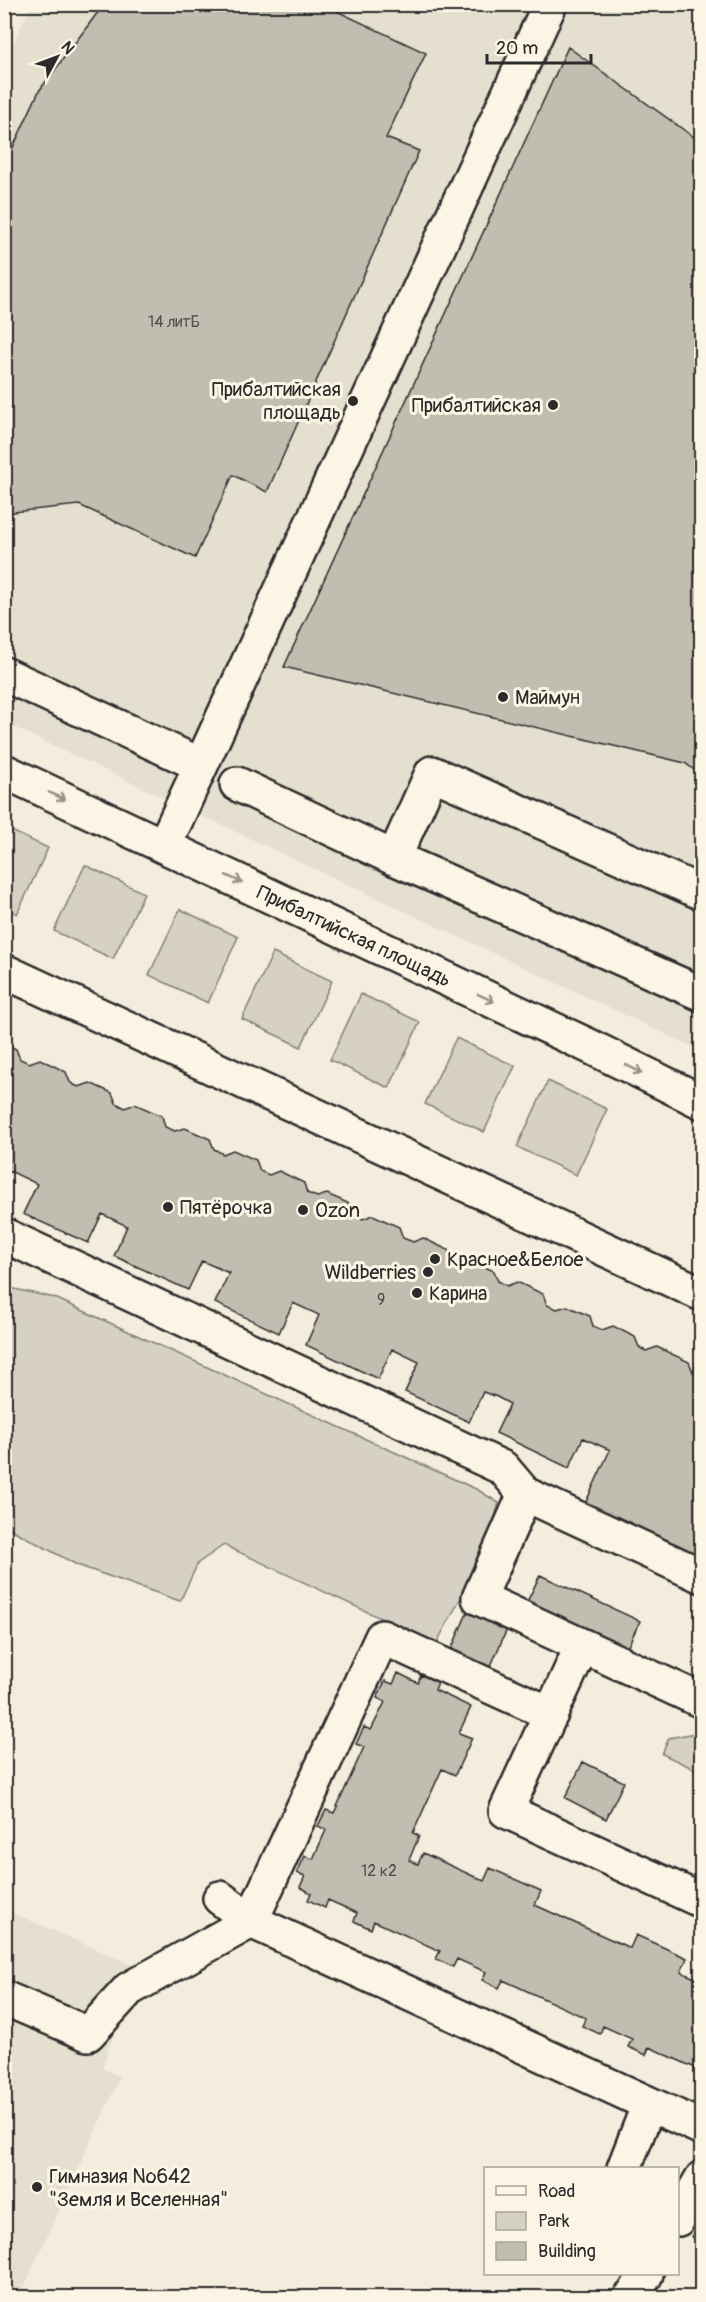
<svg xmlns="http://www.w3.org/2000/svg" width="706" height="2302" viewBox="0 0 706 2302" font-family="Pangolin,sans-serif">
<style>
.built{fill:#e5dfd0}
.green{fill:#d6d1c4;stroke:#807e78;stroke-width:1.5}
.building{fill:#c2bdb1;stroke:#2b2b2b;stroke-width:1.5}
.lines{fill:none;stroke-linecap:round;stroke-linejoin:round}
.minor-casing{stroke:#2b2b2b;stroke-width:38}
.minor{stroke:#fcf5e5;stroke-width:33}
.oneway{stroke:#949088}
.poi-dot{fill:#2b2b2b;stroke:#fcf5e5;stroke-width:2}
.labels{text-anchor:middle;stroke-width:6;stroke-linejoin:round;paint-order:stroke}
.number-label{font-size:16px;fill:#51504c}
.poi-label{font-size:20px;fill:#2b2b2b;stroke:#fcf5e5;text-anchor:start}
.street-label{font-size:20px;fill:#2b2b2b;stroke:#fcf5e5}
</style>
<rect width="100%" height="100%" fill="#f4edde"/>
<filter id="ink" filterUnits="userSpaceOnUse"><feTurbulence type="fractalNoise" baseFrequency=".0167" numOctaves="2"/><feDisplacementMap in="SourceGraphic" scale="12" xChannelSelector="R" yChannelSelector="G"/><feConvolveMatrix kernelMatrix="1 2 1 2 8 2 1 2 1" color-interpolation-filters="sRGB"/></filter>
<g filter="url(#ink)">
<path class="built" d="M31 5H701V1051L5 723 4 62Z
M4 1909 137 1967 102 2068 120 2077 19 2298 4 2297Z"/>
<path class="green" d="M5 828 48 848 17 914 5 908Z
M85 865 144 893 113 959 54 931Z
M180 909 238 937 208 1003 149 975Z
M273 953 332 981 301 1047 242 1019Z
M361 994 420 1022 389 1088 330 1060Z
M456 1038 515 1066 484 1132 425 1104Z
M548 1081 607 1109 576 1175 517 1147Z
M10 1288 55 1298 478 1490 499 1503 485 1553 436 1644 224 1545 198 1563 180 1601 77 1565 5 1526 4 1295Z
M701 1732V1772L662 1754 669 1738Z"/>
<path class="building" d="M104 4H322L426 53 386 138 419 151 267 492 233 475 195 558 79 505 4 513V167L39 91Z
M568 47 702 143V776L685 763 284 667Z
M4 1043 16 1049 20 1059 29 1063 40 1059 66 1072 70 1082 74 1085 79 1087 90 1083 112 1093 116 1103 125 1108 135 1104 162 1116 165 1127 175 1131 185 1128 210 1139 214 1149 223 1154 233 1150 256 1160 260 1171 269 1175 279 1171 304 1183 307 1193 317 1197 327 1194 350 1204 353 1214 363 1219 373 1215 399 1227 403 1238 413 1242 423 1238 448 1250 451 1260 461 1264 471 1261 494 1271 498 1281 507 1286 517 1282 543 1294 547 1305 557 1309 567 1306 590 1316 593 1326 602 1330 613 1326 635 1337 639 1347 642 1349 646 1351 657 1347 689 1362 693 1372 702 1353V1558L585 1504 610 1450 583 1438 569 1468 496 1433 510 1404 497 1397 483 1392 469 1422 405 1392 419 1362 392 1349 378 1379 306 1345 319 1315 293 1303 279 1333 215 1303 229 1273 202 1261 188 1290 114 1256 127 1226 102 1214 88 1243 23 1214 37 1184 10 1171 4 1183Z
M540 1575 640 1621 627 1648 527 1602Z
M468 1611 507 1629 490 1668 451 1650Z
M398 1673 418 1683 421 1675 438 1682 435 1690 471 1707 459 1733 472 1738 455 1775 442 1769 413 1833 419 1836 409 1860 418 1864 423 1853 484 1881 490 1868 541 1891 535 1905 630 1948 636 1935 687 1958 681 1972 702 1981V2071L649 2047 646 2055 628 2047 632 2039 603 2026 600 2034 582 2026 586 2018 503 1980 499 1988 482 1980 486 1972 457 1959 453 1967 436 1959 440 1951 374 1921 371 1929 354 1921 357 1913 328 1900 325 1908 308 1900 311 1893 300 1887 305 1876 297 1873 305 1856 313 1859 326 1830 318 1826 326 1810 334 1813 364 1747 356 1744 364 1727 371 1730 385 1702 377 1698 385 1681 393 1684Z
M583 1762 624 1782 606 1819 565 1798Z
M702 2221V2242L692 2237Z"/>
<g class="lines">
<g class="minor-casing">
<g id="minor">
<path d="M4 674 201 765"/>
<path id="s1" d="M4 771 589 1046 702 1102"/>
<path d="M237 784 394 858"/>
<path d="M164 846 550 4"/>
<path d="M702 893 432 773 394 858 702 994"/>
<path d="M4 971 702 1294"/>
<path d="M4 1235 503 1468 525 1494 702 1576"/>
<path d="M525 1494 479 1598 702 1701"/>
<path d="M582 1646 506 1811 702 1901"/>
<path d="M220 1898 251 1921 702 2128"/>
<path d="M4 1998 88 2034 129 1989 251 1921 382 1637 551 1714"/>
<path d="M624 2168 649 2104"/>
<path d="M678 2219 702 2178"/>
<path d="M630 2298 633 2296 646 2274"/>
</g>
</g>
<use href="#minor" class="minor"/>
</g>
<defs><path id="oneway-shaft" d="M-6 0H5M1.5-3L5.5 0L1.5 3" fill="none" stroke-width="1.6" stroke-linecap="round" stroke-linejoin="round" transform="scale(1.5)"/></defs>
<g class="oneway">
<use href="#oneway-shaft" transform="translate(57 796) rotate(25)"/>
<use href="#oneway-shaft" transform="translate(234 879) rotate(25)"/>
<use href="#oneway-shaft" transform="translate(486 998) rotate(25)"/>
<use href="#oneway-shaft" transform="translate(634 1069) rotate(27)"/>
</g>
</g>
<g class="poi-dot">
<circle cx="353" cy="401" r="6"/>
<circle cx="553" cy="405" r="6"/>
<circle cx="503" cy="697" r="6"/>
<circle cx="168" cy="1207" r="6"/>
<circle cx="303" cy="1210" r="6"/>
<circle cx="435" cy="1259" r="6"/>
<circle cx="428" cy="1272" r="6"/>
<circle cx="417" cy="1293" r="6"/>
<circle cx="37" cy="2187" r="6"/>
</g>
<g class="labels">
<g class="number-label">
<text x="174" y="327">14 литБ</text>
<text x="381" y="1305">9</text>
<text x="379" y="1876">12 к2</text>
</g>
<g class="poi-label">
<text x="341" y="396" text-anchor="end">Прибалтийская<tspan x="341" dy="23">площадь</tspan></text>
<text x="541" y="412" text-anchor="end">Прибалтийская</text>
<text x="515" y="704">Маймун</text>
<text x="180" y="1214">Пятёрочка</text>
<text x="315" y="1217">Ozon</text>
<text x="447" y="1266">Красное&amp;Белое</text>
<text x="416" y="1279" text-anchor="end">Wildberries</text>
<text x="429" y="1300">Карина</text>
<text x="49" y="2183">Гимназия №642<tspan x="49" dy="23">"Земля и Вселенная"</tspan></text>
</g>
<g class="street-label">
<text dy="7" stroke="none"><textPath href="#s1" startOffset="387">Прибалтийская площадь</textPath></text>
</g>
</g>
<rect width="706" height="2302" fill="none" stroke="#fcf5e5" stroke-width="24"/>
<rect x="12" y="12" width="682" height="2278" fill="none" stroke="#2b2b2b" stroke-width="2" filter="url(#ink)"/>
<rect x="484" y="2167" width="195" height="108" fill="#fcf5e5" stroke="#a8a49b" stroke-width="1.5"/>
<rect x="496" y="2186" width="30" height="9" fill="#fcf5e5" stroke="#a8a49b" stroke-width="1.5"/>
<text x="538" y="2197" font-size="18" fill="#2b2b2b">Road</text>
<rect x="496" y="2212" width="30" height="18" fill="#d6d1c4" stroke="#a8a49b" stroke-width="1.5"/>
<text x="538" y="2227" font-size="18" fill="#2b2b2b">Park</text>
<rect x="496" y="2242" width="30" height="18" fill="#c2bdb1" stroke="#a8a49b" stroke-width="1.5"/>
<text x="538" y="2257" font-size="18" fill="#2b2b2b">Building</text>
<g transform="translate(57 57) rotate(49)" stroke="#fcf5e5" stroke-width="4.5" paint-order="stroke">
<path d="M0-4.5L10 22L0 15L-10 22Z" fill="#2b2b2b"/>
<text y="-9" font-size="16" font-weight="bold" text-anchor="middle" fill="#2b2b2b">N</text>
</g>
<path d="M487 54v9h104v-9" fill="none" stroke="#2b2b2b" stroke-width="3"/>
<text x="496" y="54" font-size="18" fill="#2b2b2b" stroke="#fcf5e5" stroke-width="4.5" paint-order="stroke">20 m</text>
</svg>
